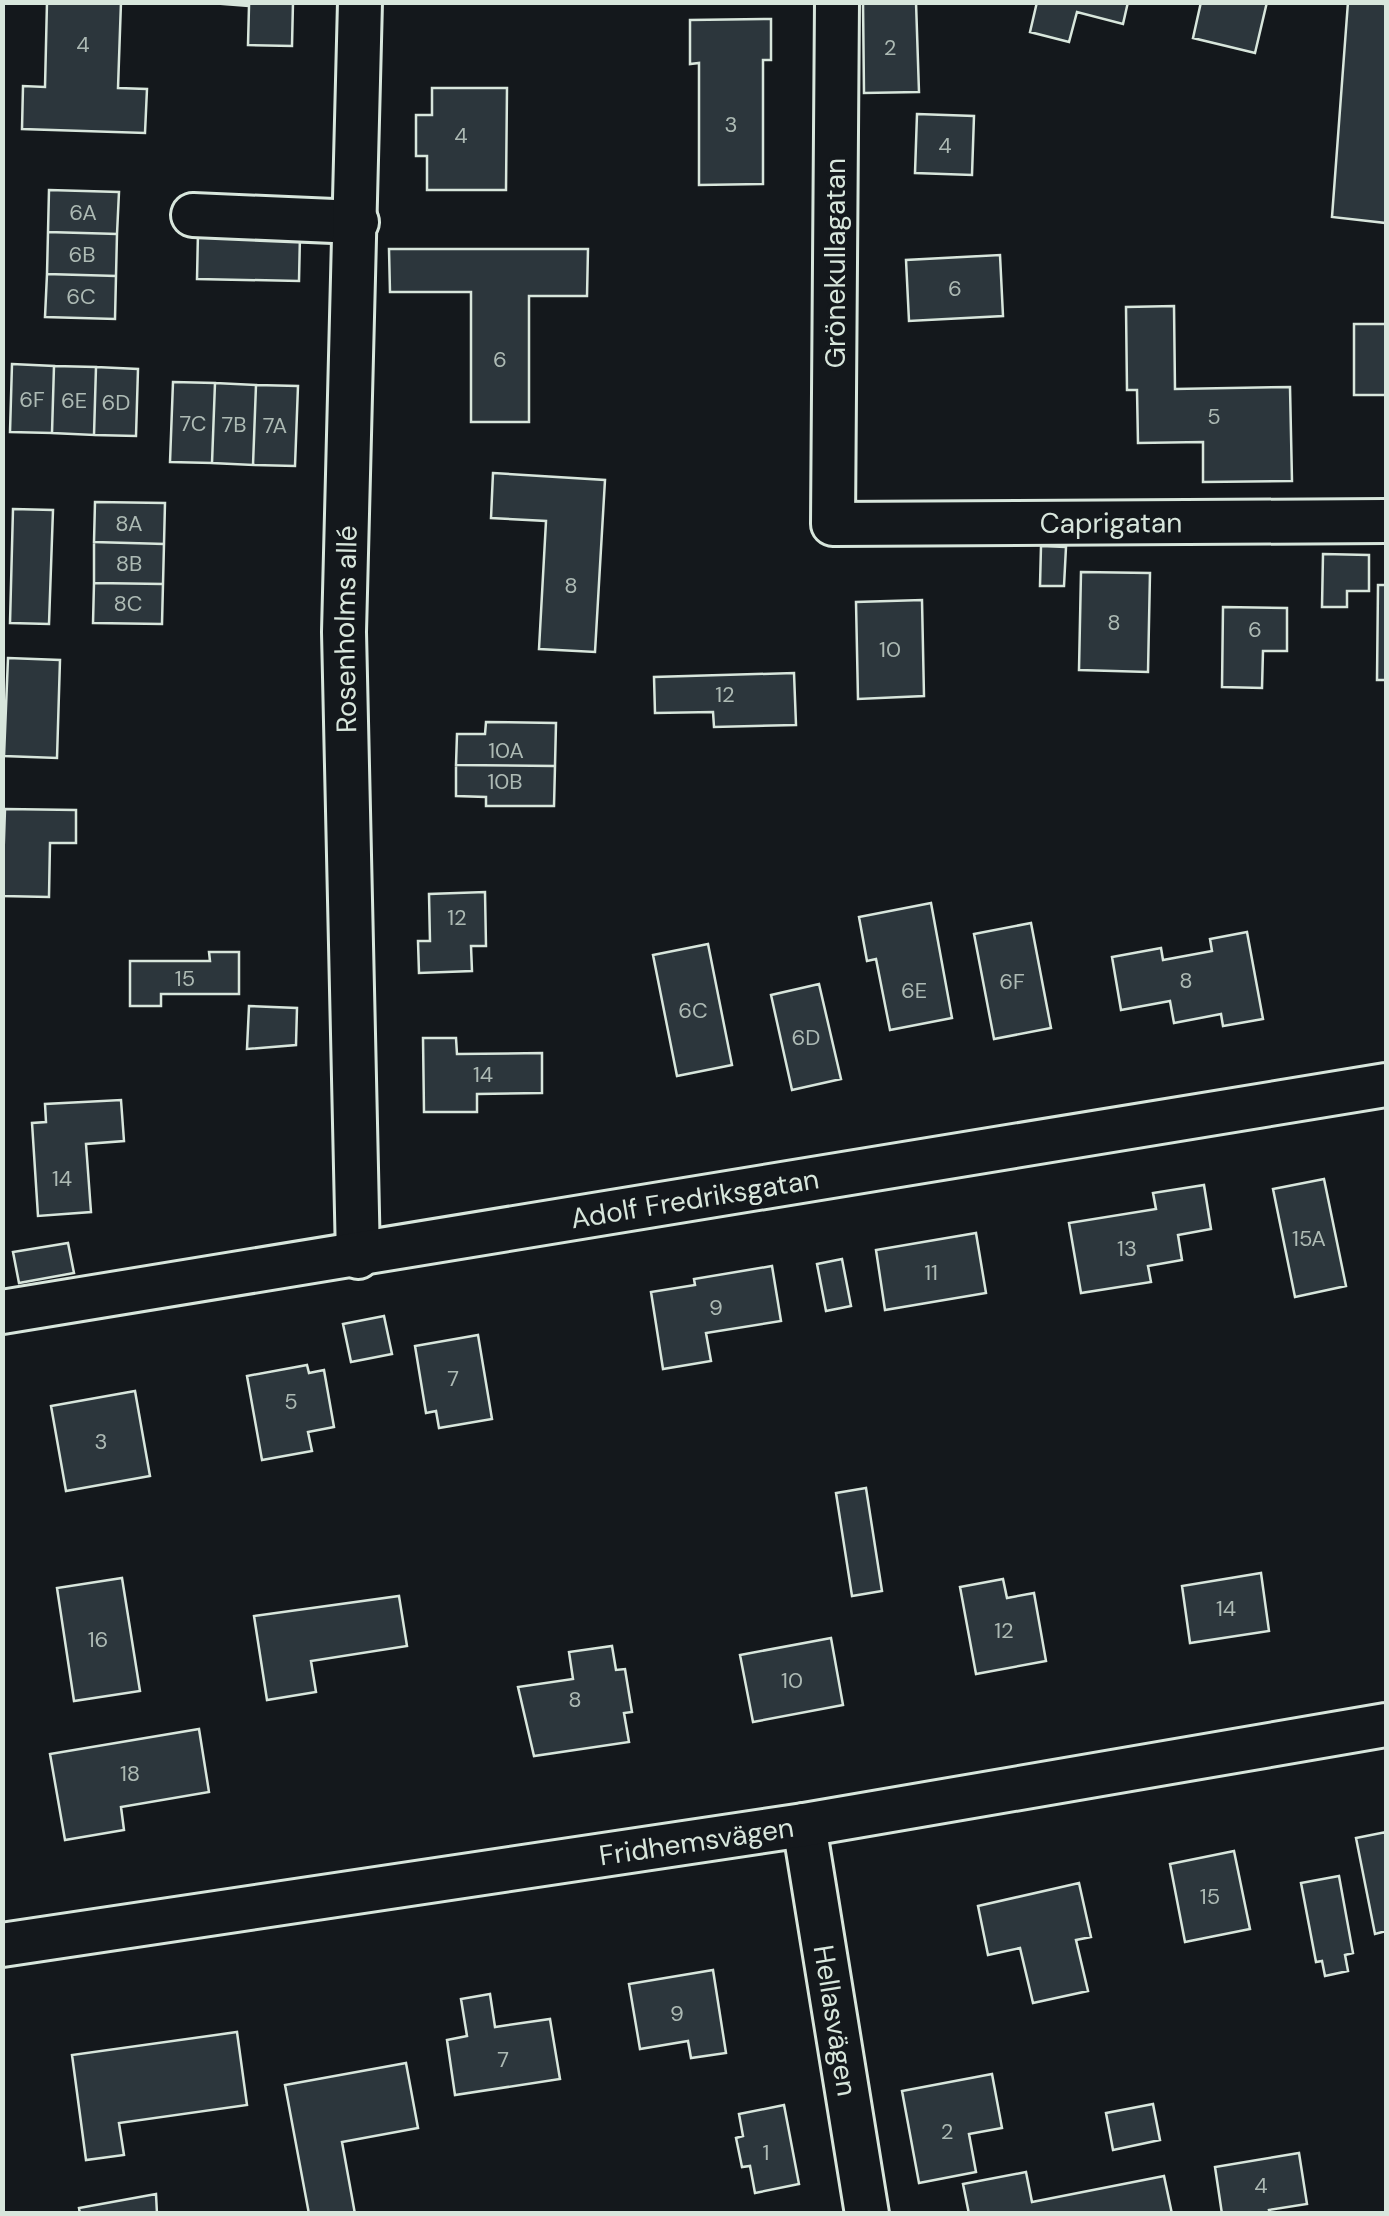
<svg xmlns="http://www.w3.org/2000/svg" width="1389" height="2216" viewBox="0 0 1389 2216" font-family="'DM Sans',sans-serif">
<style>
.building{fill:#2c363c;stroke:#d8e6dc;stroke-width:2.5}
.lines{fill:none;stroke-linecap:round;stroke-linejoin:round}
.minor-casing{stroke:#d8e6dc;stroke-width:48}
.minor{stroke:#14181c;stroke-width:42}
.labels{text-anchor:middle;stroke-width:8;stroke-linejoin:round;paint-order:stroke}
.number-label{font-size:22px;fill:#adbab4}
.street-label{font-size:28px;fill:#d8e6dc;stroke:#14181c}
</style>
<rect width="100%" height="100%" fill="#14181c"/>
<path class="building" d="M47 2H121L118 88 147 89 145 133 22 129 23 86 45 87Z
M198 2H293L292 46 248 45 249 6Z
M863 2H916L919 92 864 93Z
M1037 2H1128L1123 24 1077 12 1069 42 1030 32Z
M1201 2H1267L1255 53 1193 38Z
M1348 2 1386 4V223L1332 217Z
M771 19V60H763V184L699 185V63L690 64V20Z
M432 88H507L506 190H427V156H416V115H432Z
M917 114 974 116 972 175 915 173Z
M49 190 119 192 117 234 48 232Z
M48 232 117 234 116 276 47 274Z
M198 232 300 235 299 281 197 279Z
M389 249H588L587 296H529V422H471V292H390Z
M1000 255 1003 316 909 321 906 260Z
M47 274 116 276 115 319 45 317Z
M1174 306 1175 389 1290 387 1292 481 1203 482V442L1138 443 1137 390H1127L1126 307Z
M1354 324H1386V395H1354Z
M12 364 54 366 52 433 10 432Z
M54 366 96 367 94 435 52 433Z
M96 367 138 369 136 436 94 435Z
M173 382 215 383 212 463 170 462Z
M215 383 256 385 253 465 212 463Z
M256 385 298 386 295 466 253 465Z
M493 473 605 480 595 652 539 649 546 521 491 518Z
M95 502 165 503 164 544 94 542Z
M13 509 53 510 49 624 10 623Z
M94 542 164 544 163 584 94 583Z
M1041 546 1066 547 1064 586H1040Z
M1323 554 1369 555V591H1347V607H1322Z
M1081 572 1150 573 1148 672 1079 670Z
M94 583 163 584 162 624 93 623Z
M1378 585H1386V680H1377Z
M922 600 924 696 858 699 856 602Z
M1223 607 1287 608V651H1263L1262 688 1222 687Z
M8 658 60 660 57 758 4 756Z
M794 673 796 725 714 727 713 712 655 713 654 677Z
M486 722 556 723 555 766 456 765 457 734H485Z
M456 765 555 766 554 806H486V797L456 796Z
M5 809 76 810V843H50L49 897 2 896Z
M485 892 486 946H471L472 971 419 973 418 941H430L429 894Z
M931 903 952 1018 890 1030 876 959 867 961 859 917Z
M1031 923 1051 1028 994 1039 974 934Z
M1247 932 1263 1019 1223 1026 1221 1014 1174 1023 1170 1001 1121 1010 1112 957 1161 948 1163 960 1212 951 1210 939Z
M708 944 732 1065 677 1076 653 955Z
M209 952H239V994H161V1006H130V961H210Z
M819 984 841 1079 792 1090 771 995Z
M249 1006 297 1008 296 1045 247 1049Z
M423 1038H456L457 1054 542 1053V1093L477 1094V1112H424Z
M121 1100 124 1141 86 1144 91 1212 38 1216 32 1123 46 1122 45 1104Z
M1324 1179 1346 1286 1295 1297 1273 1189Z
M1204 1185 1211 1229 1178 1235 1182 1260 1148 1266 1151 1282 1081 1293 1069 1223 1156 1209 1153 1193Z
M976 1233 986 1293 885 1310 876 1250Z
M68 1243 74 1273 19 1283 13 1252Z
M842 1259 851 1306 826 1311 817 1264Z
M772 1266 781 1321 706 1333 711 1361 663 1369 651 1292 695 1285 694 1279Z
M384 1316 392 1354 351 1362 343 1324Z
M478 1335 492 1419 439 1428 436 1411 426 1413 415 1346Z
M307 1365 309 1373 324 1370 334 1427 308 1432 312 1451 262 1460 247 1376Z
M135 1391 150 1476 66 1491 51 1406Z
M866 1488 882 1591 852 1596 836 1493Z
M1261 1573 1269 1631 1190 1643 1182 1586Z
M122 1578 140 1691 74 1701 57 1588Z
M1003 1579 1007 1598 1034 1593 1046 1661 976 1674 960 1587Z
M399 1596 407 1646 311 1661 316 1692 267 1700 254 1616Z
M831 1638 843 1705 753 1722 740 1655Z
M612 1646 616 1670 625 1669 632 1712 624 1713 629 1742 534 1756 518 1687 573 1679 569 1652Z
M199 1729 209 1792 121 1807 124 1830 65 1840 50 1754Z
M1386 1832V1931L1375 1934 1356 1838Z
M1234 1851 1250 1929 1185 1942 1170 1864Z
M1339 1876 1353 1953 1345 1955 1348 1971 1325 1976 1322 1961 1316 1962 1301 1883Z
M1079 1883 1091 1937 1076 1940 1088 1991 1033 2003 1020 1948 988 1955 978 1906Z
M713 1970 726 2053 691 2058 688 2041 640 2049 629 1984Z
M490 1994 495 2027 550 2019 560 2079 455 2095 447 2040 467 2036 461 1999Z
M237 2032 247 2105 119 2123 124 2155 86 2160 72 2055Z
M406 2063 418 2128 342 2142 355 2214H309L285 2085Z
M992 2074 1002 2128 969 2134 976 2172 919 2183 902 2091Z
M1153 2104 1160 2140 1113 2150 1106 2113Z
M784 2105 799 2184 755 2193 750 2166 742 2167 736 2138 743 2136 739 2114Z
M1299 2153 1307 2204 1269 2210 1270 2214H1222L1215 2167Z
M1026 2172 1032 2202 1164 2176 1172 2214H969L963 2184Z
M156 2194 157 2214H80L79 2208Z"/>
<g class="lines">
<g class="minor-casing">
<g id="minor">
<path id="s1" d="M837 2 833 524 1386 521"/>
<path d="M193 215 357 222"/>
<path id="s2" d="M358 1257 344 632 360 2"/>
<path id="s3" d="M2 1312 1386 1085"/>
<path id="s4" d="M804 1825 867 2214"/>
<path id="s5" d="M2 1945 804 1825 1386 1725"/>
</g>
</g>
<use href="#minor" class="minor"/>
</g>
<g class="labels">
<g class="number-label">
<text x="83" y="52">4</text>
<text x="890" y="55">2</text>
<text x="731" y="132">3</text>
<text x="461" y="143">4</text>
<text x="945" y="153">4</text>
<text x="83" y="220">6A</text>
<text x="82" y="262">6B</text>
<text x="955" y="296">6</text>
<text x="81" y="304">6C</text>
<text x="500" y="367">6</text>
<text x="32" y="407">6F</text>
<text x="74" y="408">6E</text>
<text x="116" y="410">6D</text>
<text x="1214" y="424">5</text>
<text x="193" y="431">7C</text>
<text x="234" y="432">7B</text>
<text x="275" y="433">7A</text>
<text x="129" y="531">8A</text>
<text x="129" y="571">8B</text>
<text x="571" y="593">8</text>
<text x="128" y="611">8C</text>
<text x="1114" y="630">8</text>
<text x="1255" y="637">6</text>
<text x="890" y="657">10</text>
<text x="725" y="702">12</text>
<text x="506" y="758">10A</text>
<text x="505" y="789">10B</text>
<text x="457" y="925">12</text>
<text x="185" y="986">15</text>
<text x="1186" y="988">8</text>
<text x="1012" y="989">6F</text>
<text x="914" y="998">6E</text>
<text x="693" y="1018">6C</text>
<text x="806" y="1045">6D</text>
<text x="483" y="1082">14</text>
<text x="62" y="1186">14</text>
<text x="1309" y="1246">15A</text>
<text x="1127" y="1256">13</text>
<text x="931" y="1280">11</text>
<text x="716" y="1315">9</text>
<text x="453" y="1386">7</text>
<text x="291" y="1409">5</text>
<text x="101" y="1449">3</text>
<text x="1226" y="1616">14</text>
<text x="1004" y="1638">12</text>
<text x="98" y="1647">16</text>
<text x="792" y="1688">10</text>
<text x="575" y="1707">8</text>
<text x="130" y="1781">18</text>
<text x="1210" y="1904">15</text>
<text x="677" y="2021">9</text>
<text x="503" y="2067">7</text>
<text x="947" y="2139">2</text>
<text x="766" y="2160">1</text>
<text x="1261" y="2193">4</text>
</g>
<g class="street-label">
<text transform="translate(835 263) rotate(-90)" y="10">Grönekullagatan</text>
<text dy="10" stroke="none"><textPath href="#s1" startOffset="800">Caprigatan</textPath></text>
<text dy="10" stroke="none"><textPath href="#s2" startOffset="628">Rosenholms allé</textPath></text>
<text dy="10" stroke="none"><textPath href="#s3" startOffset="702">Adolf Fredriksgatan</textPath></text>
<text dy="10" stroke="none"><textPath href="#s5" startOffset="702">Fridhemsvägen</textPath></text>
<text dy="10" stroke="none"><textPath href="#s4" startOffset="198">Hellasvägen</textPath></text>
</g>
</g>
<rect width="1389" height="2216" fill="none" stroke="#d8e6dc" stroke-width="10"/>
</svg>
